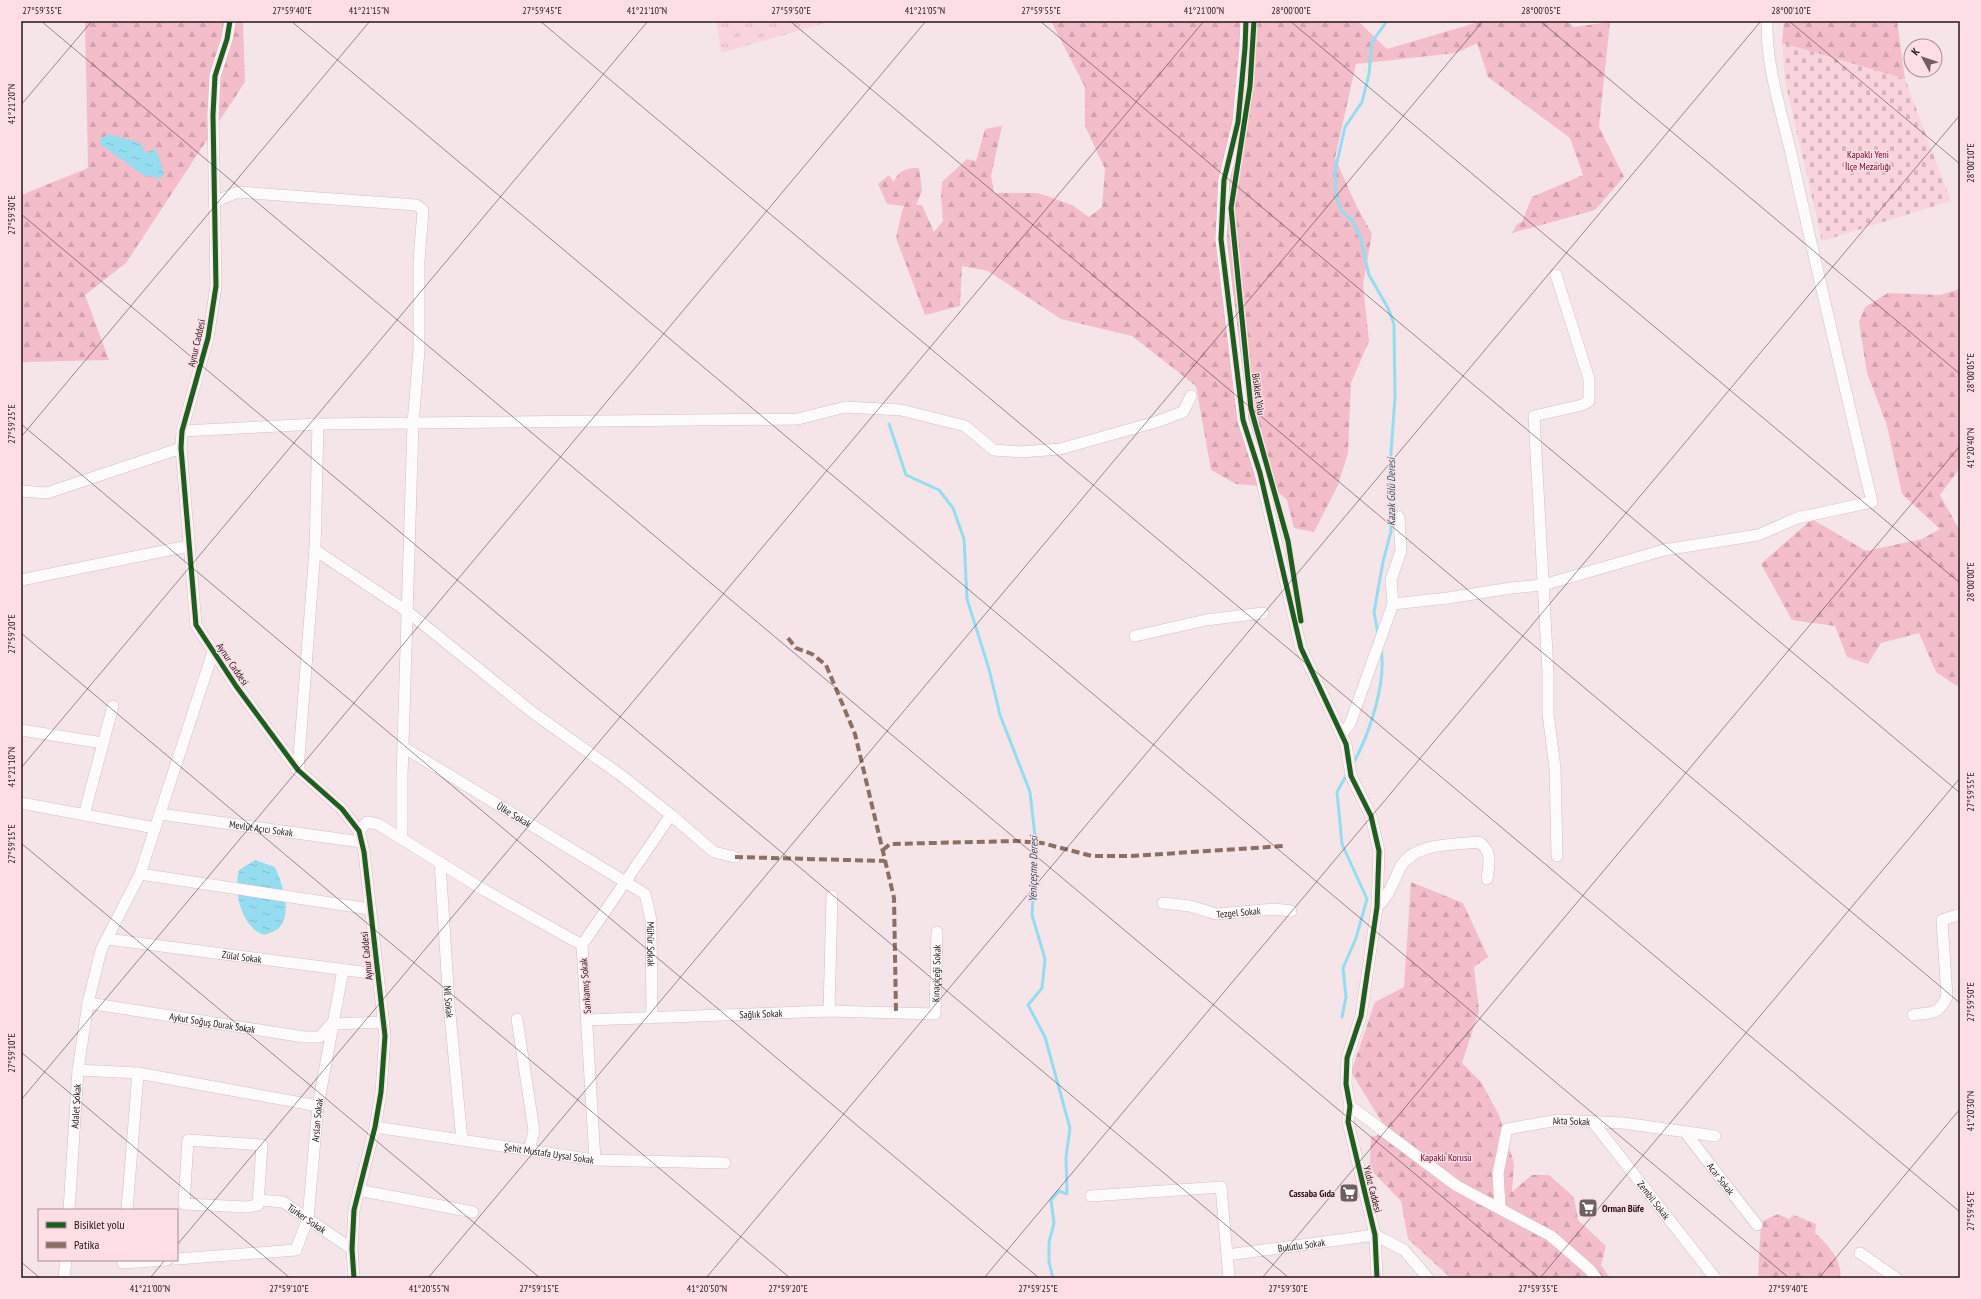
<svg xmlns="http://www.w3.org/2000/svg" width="1981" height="1299" viewBox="0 0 1981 1299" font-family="'PT Sans Narrow',sans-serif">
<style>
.grass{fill:url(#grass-tufts)}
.forest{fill:url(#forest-firs)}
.cemetery{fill:url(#cemetery-stones)}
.water{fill:url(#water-ripples)}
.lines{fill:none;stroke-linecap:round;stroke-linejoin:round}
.stream{stroke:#94ddf1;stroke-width:3}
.minor-casing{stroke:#cec1c4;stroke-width:12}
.minor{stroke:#fefbfc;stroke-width:11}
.quiet{stroke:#8d6e63;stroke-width:4;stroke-dasharray:8 4;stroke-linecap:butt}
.cycleway-casing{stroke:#fcdee4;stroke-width:8}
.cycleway{stroke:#1b5e20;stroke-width:5}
.ticks{fill:none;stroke:#221619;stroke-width:1;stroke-opacity:0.45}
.labels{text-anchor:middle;stroke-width:3;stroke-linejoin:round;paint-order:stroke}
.park-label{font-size:10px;fill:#6d0131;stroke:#fcdee4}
.street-label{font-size:10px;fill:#221619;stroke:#fcdee4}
.poi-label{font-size:10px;font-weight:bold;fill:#221619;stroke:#fcdee4;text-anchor:end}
.water-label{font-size:11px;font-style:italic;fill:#295965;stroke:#fcdee4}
.neatline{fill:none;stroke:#221619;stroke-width:1.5}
.ticks-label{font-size:10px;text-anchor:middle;fill:#221619}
</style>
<defs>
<pattern id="grass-tufts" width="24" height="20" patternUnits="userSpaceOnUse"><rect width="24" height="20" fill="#fad4dc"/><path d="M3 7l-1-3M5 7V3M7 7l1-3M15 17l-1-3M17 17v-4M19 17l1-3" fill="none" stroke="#d6b5bc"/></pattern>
<pattern id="forest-firs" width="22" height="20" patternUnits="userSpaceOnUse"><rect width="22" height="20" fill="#f4bdca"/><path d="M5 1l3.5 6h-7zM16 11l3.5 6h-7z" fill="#d1a2ad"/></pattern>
<pattern id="cemetery-stones" width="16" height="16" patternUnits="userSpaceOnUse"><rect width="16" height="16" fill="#fad4dc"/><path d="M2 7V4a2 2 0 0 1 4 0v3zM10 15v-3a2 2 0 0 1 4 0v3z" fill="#d6b5bc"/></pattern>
<pattern id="water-ripples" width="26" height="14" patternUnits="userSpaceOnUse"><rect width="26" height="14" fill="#94ddf1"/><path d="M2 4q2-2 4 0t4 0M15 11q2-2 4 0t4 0" fill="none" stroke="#7fbdce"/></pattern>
</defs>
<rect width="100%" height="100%" fill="#f5e5e8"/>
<path class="grass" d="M716 21H832L721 53Z"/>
<path class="forest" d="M85 21H243L245 82 126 263 85 295 109 360 21 362V195L88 168Z
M1051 21H1361L1359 22 1387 49 1482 21H1567L1574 27 1610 22 1599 127 1624 177 1595 210 1512 233 1517 224 1522 222 1532 197 1583 175 1570 138 1488 77 1477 43 1456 53 1356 64 1335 158 1356 205 1372 234 1363 285 1369 341 1351 383 1348 453 1338 485 1314 532 1294 528 1287 500 1272 487 1236 484 1211 470 1196 386 1132 336 1061 319 988 271 962 266 960 306 925 315 896 238 902 211 904 206 887 204 878 184 889 175 894 182C898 170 907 168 919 168L922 191 916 205H922L934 232 943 221 941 196 942 182 967 159 976 161 985 129 1002 126 991 176 994 193H1038L1072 205 1089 217 1102 207 1105 169 1085 126V87Z
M1784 21H1897L1905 79 1782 43Z
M1960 289V468L1940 495 1960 531V681L1957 686 1936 672 1919 633 1881 643 1868 664 1847 657 1835 626 1792 620 1761 564 1812 519 1866 551 1922 539 1940 529 1902 494 1887 426 1867 373 1859 322 1865 307 1888 293 1940 295Z
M1411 882 1463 903 1488 957 1474 967 1479 1011 1462 1063 1481 1082 1499 1115 1514 1163 1512 1192 1532 1175H1549L1574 1197 1578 1220 1606 1246 1601 1265 1610 1278H1451L1408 1239 1401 1201 1370 1169 1371 1137 1388 1132 1351 1072 1375 1002 1404 987Z
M1778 1214 1789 1219 1794 1215 1816 1224 1815 1233C1827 1244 1843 1260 1840 1278H1758L1761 1222Z"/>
<path class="cemetery" d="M1782 43 1905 79 1951 201 1822 241 1785 81Z"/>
<path class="water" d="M109 134 140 143 146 153 156 149 164 174 159 179 153 176 146 177 100 144V139Z
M255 860 275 867C282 883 293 913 279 928 276 931 269 933 265 935 262 934 256 932 254 929 239 916 234 888 239 870Z"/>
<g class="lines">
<path class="stream" d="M889 424 906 475 939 490 953 508 964 539 967 599 989 669 1000 715 1030 792 1036 845 1032 915 1045 959 1042 988 1028 1005 1045 1037 1070 1128 1066 1157 1067 1194 1059 1191 1051 1200 1054 1223 1049 1242V1262L1053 1278
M1378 634 1374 612 1383 562 1391 531 1390 514V467L1395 397 1394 324 1388 308 1369 275 1360 237 1352 220 1342 212 1336 197 1335 171 1345 127 1362 102 1369 74 1372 42 1387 21
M1353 764C1369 735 1387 682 1381 649
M1342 1017 1346 997 1343 968 1356 938 1367 899 1342 844 1337 792 1347 774"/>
<g class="minor-casing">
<g id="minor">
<path d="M230 21 227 39 215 76 213 115 216 286 208 338 182 431 181 448 196 625 236 686 298 770 342 809 359 831 364 852 385 1036 381 1092 375 1127 354 1210 352 1249 354 1278"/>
<path d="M1246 21 1245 48 1238 122 1224 180 1221 239 1243 420 1260 473 1301 648 1346 744 1351 776 1371 816 1379 851 1377 907 1361 1016 1347 1058 1346 1084 1350 1106 1348 1122 1375 1235 1377 1278"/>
<path d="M214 202 238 192 416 205 423 210 419 261V350L413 424 402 777V839"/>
<path d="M1556 275 1589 379V401L1582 405 1534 416 1548 672V713L1555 768 1557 856"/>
<path d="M182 431 318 424 798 419 845 407 901 410 965 426 994 450 1020 452 1060 449 1156 422 1183 412 1191 396"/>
<path d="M21 491 47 493 181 448"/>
<path d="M315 550 408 612 532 712 622 776 671 815 714 852 735 857"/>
<path d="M21 580 188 546"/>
<path d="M1393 604 1448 598 1511 588 1543 585 1664 550 1758 535 1797 518 1872 502C1844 384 1816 267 1790 149 1780 107 1766 64 1767 21"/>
<path d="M1135 636 1206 620 1263 613"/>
<path d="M21 730 103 743"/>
<path d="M1342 734 1350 724 1393 604 1391 580 1401 551 1399 517"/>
<path id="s1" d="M403 747 645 894 651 920 652 1018"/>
<path d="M298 770 315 550 318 424"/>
<path d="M21 803 155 828"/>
<path id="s2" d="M160 814 361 842"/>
<path d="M84 815 113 706"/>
<path d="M359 831 367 822 378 824 484 890 582 945"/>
<path id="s3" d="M440 862 449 1004 462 1140"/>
<path d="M140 874 370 909"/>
<path id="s4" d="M1163 903 1190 906 1216 914 1274 909 1291 911"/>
<path d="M1377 907C1389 896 1393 882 1400 868 1413 842 1455 845 1479 842 1493 852 1489 864 1487 879"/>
<path id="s5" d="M107 939 377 974"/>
<path id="s6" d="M88 1003 304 1037H320L331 1024"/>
<path d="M829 1011 832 896"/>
<path d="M1913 1015C1932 1012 1938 1015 1947 997L1942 920 1960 914"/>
<path d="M517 1019 534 1131 529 1150"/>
<path id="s7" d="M587 1020 829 1011 935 1014 937 932"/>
<path d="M332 1024 383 1022"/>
<path d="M78 1070 138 1073"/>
<path d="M1350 1106 1457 1186 1551 1236 1590 1270 1596 1278"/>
<path id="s8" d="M1593 1122 1715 1278"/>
<path id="s9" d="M375 1127 595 1160 725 1163"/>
<path id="s10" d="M1685 1132 1757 1225"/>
<path d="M188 1140 262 1145 258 1205 247 1207 184 1204Z"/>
<path d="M595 1160 582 945 671 815"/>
<path d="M358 1190 473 1212"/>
<path d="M1091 1196 1221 1187 1229 1278"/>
<path id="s11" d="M258 1200 283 1202 352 1249"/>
<path id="s12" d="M1500 1208 1498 1173 1507 1129 1558 1120 1623 1123 1715 1136"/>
<path id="s13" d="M69 1210 78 1070 88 1003 101 950 140 874 213 652"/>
<path d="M127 1210 138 1073 318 1106"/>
<path d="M1860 1253 1896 1278"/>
<path id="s14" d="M1227 1255 1375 1235 1404 1250 1428 1278"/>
<path id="s15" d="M177 1259 296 1250 308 1218 318 1106 343 970"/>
<path d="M124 1260 123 1263 167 1260"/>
<path d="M64 1278 66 1260"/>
</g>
</g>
<use href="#minor" class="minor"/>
<path class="quiet" d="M788 638 796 648 812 654 826 665 855 734 894 898 896 1013
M883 850 890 844 1016 841 1042 843 1092 856H1131L1284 846
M735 857 885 861"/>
<g class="cycleway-casing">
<path id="cycleway" d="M230 21 227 39 215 76 213 115 216 286 208 338 182 431 181 448 196 625 236 686 298 770 342 809 359 831 364 852 385 1036 381 1092 375 1127 354 1210 352 1249 354 1278
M1246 21 1245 48 1238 122 1224 180 1221 239 1243 420 1260 473 1301 648 1346 744 1351 776 1371 816 1379 851 1377 907 1361 1016 1347 1058 1346 1084 1350 1106 1348 1122 1375 1235 1377 1278
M1254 21 1250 86 1231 208 1251 409 1288 541 1301 621"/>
</g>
<use href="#cycleway" class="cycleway"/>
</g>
<path class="ticks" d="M41 21 1539 1278M291 21 1789 1278M540 21 1960 1212M790 21 1960 1003M1040 21 1960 793M1290 21 1960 583M1540 21 1960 374M1789 21 1960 164M21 105 92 21M21 214 1289 1278M21 424 1039 1278M21 437 370 21M21 633 790 1278M21 768 648 21M21 843 540 1278M21 1052 290 1278M21 1100 926 21M177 1245 1204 21M21 1262 40 1278M150 1278 165 1260M428 1278 1483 21M706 1278 1761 21M984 1278 1960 115M1262 1278 1960 446M1540 1278 1960 778M1819 1278 1960 1109"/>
<defs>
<g id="supermarket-square" transform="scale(1)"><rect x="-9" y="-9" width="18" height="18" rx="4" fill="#6c5e61" stroke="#fcdee4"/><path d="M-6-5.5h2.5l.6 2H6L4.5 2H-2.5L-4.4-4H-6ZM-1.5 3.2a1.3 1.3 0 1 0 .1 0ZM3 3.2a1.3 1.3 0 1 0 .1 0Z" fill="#fff"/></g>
</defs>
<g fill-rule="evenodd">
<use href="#supermarket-square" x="1349" y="1193"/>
<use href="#supermarket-square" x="1588" y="1208"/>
</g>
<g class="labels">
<g class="park-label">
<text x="1868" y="158">Kapaklı Yeni<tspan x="1868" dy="12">İlçe Mezarlığı</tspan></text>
<text x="1446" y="1161">Kapaklı Korusu</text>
</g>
<g class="street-label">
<text transform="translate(196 343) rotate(-77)" y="4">Aynur Caddesi</text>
<text transform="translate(1259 394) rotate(82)" y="4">Bisiklet Yolu</text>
<text transform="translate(233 664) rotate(56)" y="4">Aynur Caddesi</text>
<text dy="4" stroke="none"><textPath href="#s1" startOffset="130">Ülke Sokak</textPath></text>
<text dy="4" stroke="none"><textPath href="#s2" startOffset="102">Mevlüt Açıcı Sokak</textPath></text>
<text dy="4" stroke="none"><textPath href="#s4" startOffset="77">Tezgel Sokak</textPath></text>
<text dy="4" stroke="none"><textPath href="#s1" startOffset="334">Mühür Sokak</textPath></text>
<text dy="4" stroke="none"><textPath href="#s5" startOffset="136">Zülal Sokak</textPath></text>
<text transform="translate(366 956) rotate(-96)" y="4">Aynur Caddesi</text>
<text dy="4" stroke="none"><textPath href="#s7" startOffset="389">Kınaçiçeği Sokak</textPath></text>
<text transform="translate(585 986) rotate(-94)" y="4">Sarıkamış Sokak</text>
<text dy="4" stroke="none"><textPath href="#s3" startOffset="140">Nil Sokak</textPath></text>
<text dy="4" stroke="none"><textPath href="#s7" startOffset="174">Sağlık Sokak</textPath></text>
<text dy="4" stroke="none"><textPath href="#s6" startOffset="126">Aykut Soğuş Durak Sokak</textPath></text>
<text dy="4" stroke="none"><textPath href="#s13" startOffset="104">Adalet Sokak</textPath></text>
<text dy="4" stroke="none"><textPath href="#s15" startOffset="252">Arslan Sokak</textPath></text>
<text dy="4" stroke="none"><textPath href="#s12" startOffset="145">Akta Sokak</textPath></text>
<text dy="4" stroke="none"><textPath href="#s9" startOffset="176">Şehit Mustafa Uysal Sokak</textPath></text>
<text dy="4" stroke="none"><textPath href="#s10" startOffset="59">Acar Sokak</textPath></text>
<text transform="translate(1373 1189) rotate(76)" y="4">Yıldız Caddesi</text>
<text dy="4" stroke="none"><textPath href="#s8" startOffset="99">Zembil Sokak</textPath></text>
<text dy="4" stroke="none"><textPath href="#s11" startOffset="54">Türker Sokak</textPath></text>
<text dy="4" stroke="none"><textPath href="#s14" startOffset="75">Bulutlu Sokak</textPath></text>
</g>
<g class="poi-label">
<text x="1335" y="1197">Cassaba Gıda</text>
<text x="1602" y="1212" text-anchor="start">Orman Büfe</text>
</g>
<g class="water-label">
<text transform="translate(1391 492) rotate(-90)" y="4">Kazak Gölü Deresi</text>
<text transform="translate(1033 869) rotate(-89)" y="4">Yeniçeşme Deresi</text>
</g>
</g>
<rect width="1981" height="1299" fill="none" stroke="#fcdee4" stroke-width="44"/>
<rect x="38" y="1209" width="140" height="52" fill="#fcdee4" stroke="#a58e93"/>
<rect x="46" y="1222" width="20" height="6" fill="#1b5e20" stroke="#a58e93"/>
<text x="74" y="1229" font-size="12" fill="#221619">Bisiklet yolu</text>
<rect x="46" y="1242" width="20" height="6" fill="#8d6e63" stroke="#a58e93"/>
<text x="74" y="1249" font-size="12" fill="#221619">Patika</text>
<g transform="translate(1923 58) rotate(310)"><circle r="19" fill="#fcdee4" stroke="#a58e93"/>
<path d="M0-3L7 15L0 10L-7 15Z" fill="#6c5e61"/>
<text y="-6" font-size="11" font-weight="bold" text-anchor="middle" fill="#221619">K</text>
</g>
<rect x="22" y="22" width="1937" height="1255" class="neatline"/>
<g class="ticks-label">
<text x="42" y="14">27°59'35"E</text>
<text x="292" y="14">27°59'40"E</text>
<text x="369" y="14">41°21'15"N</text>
<text x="542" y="14">27°59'45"E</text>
<text x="647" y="14">41°21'10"N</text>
<text x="791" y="14">27°59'50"E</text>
<text x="925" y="14">41°21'05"N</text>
<text x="1041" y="14">27°59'55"E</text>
<text x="1204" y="14">41°21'00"N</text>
<text x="1291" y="14">28°00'00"E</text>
<text x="1541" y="14">28°00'05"E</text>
<text x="1791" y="14">28°00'10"E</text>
<text transform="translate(11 104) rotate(-90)" y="4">41°21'20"N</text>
<text transform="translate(1970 163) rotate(-90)" y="4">28°00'10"E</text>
<text transform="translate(11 215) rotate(-90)" y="4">27°59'30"E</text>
<text transform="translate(1970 373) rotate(-90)" y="4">28°00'05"E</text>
<text transform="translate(11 424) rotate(-90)" y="4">27°59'25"E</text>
<text transform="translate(1970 448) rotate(-90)" y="4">41°20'40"N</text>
<text transform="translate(1970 582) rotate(-90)" y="4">28°00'00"E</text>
<text transform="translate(11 634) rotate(-90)" y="4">27°59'20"E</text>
<text transform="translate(11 767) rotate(-90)" y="4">41°21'10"N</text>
<text transform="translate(1970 792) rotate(-90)" y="4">27°59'55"E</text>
<text transform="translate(11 844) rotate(-90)" y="4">27°59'15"E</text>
<text transform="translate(1970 1002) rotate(-90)" y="4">27°59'50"E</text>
<text transform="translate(11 1053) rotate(-90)" y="4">27°59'10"E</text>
<text transform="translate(1970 1111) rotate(-90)" y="4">41°20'30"N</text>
<text transform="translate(1970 1211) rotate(-90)" y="4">27°59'45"E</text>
<text x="150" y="1292">41°21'00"N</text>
<text x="289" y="1292">27°59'10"E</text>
<text x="429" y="1292">41°20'55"N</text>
<text x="539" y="1292">27°59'15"E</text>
<text x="707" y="1292">41°20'50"N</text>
<text x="788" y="1292">27°59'20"E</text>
<text x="1038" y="1292">27°59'25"E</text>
<text x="1288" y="1292">27°59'30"E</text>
<text x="1538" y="1292">27°59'35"E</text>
<text x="1788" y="1292">27°59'40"E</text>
</g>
</svg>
